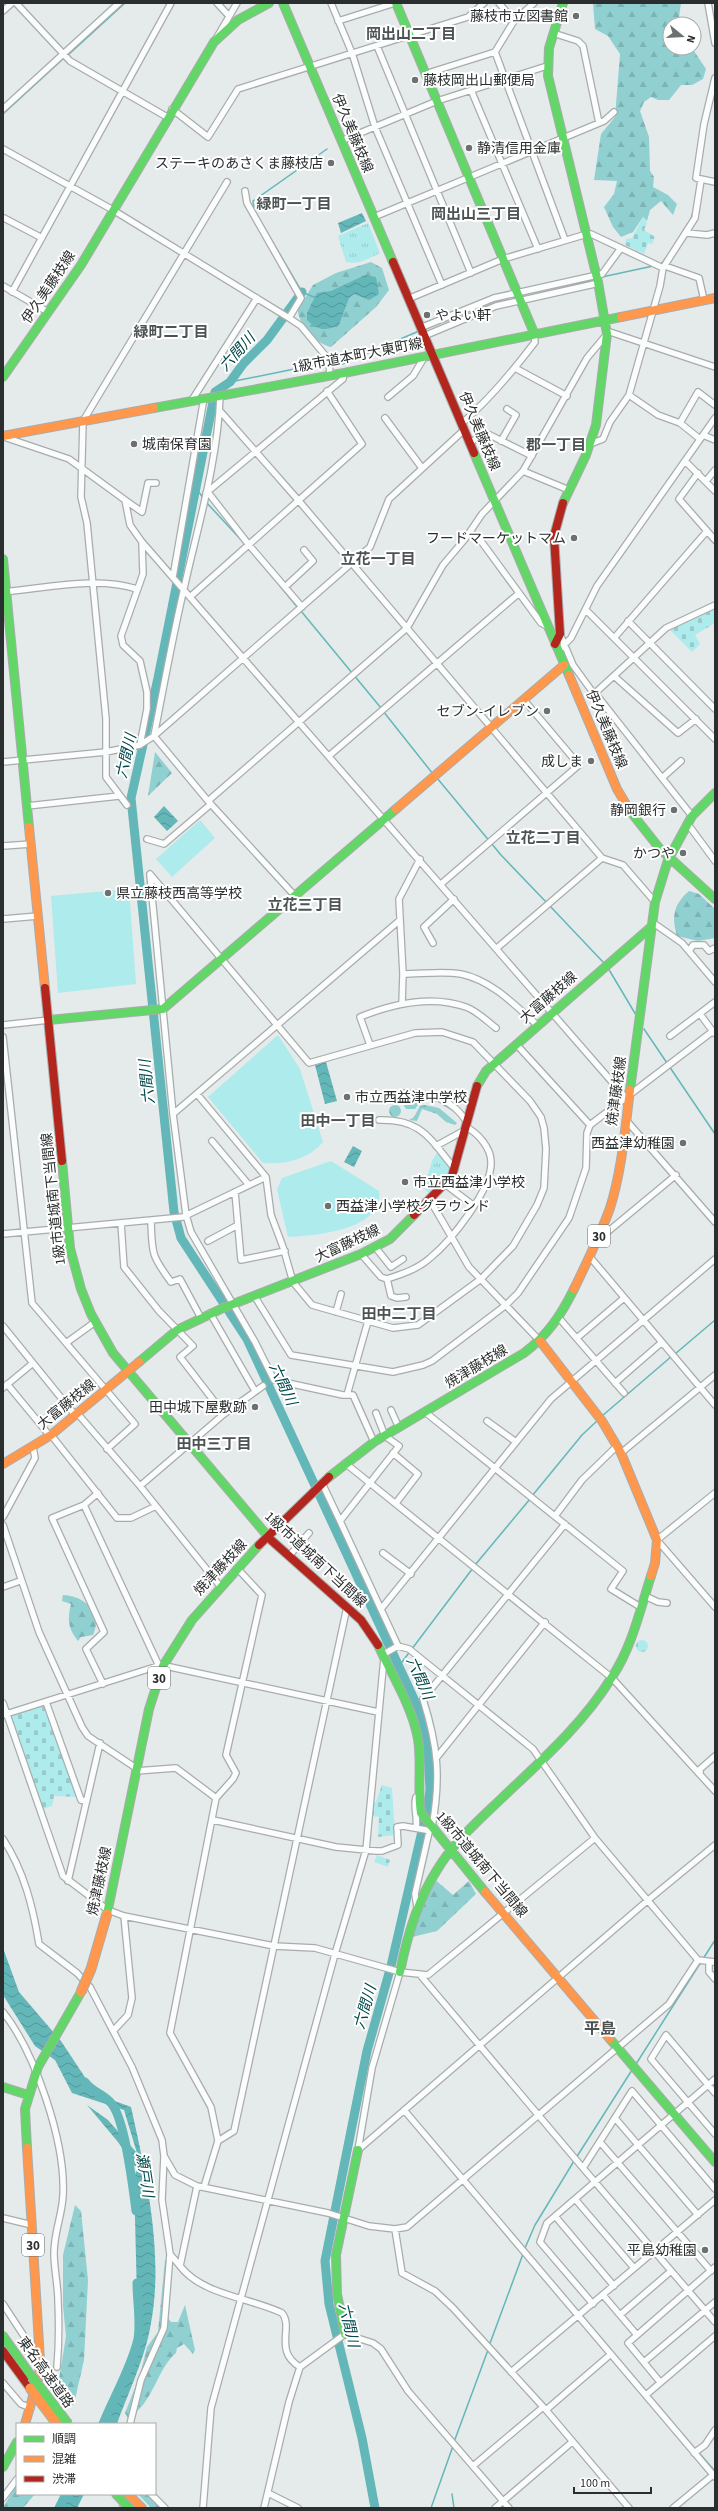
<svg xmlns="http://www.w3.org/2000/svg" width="718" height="2511" viewBox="0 0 718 2511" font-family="'Source Sans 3','Noto Sans JP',sans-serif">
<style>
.grass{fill:url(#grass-tufts)}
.forest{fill:url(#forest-firs)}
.cemetery{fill:url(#cemetery-stones)}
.pitch{fill:#aeebec}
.water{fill:url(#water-waves)}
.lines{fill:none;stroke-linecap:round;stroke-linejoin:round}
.stream{stroke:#64b7b9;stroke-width:1.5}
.river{stroke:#64b7b9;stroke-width:9}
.street-tunnel{stroke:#c0c4c4;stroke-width:5.5;stroke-dasharray:5.5 3;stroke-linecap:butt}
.street-casing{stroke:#a9acac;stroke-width:8}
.fast-casing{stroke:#a9acac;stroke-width:10}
.slow-casing{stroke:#a9acac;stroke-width:10}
.jam-casing{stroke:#a9acac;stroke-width:10}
.street{stroke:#fbfcfc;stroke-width:5.5}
.fast{stroke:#63d668;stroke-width:8}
.slow{stroke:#ff974d;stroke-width:8}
.jam{stroke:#b3261e;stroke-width:8}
.fast-bridge-casing{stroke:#a9acac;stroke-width:11;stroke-linecap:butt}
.slow-bridge-casing{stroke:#a9acac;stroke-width:11;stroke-linecap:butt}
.fast-bridge{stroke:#63d668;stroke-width:9}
.slow-bridge{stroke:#ff974d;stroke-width:9}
.poi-dot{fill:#6c7070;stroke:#fff;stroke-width:1.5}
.labels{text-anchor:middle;stroke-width:4;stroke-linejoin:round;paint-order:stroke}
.shield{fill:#fff;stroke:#6b6d6d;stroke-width:1}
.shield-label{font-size:13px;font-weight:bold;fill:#2b2e2e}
.poi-label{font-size:14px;fill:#2b2e2e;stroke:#fff;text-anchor:end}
.street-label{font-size:14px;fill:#2b2e2e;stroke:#fff}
.neighbourhood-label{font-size:15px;font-weight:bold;fill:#4d5353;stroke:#fff}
.water-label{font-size:15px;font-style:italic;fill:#02494b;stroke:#fff}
.quarter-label{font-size:16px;font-weight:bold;fill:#4d5353;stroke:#fff}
</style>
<defs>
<pattern id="grass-tufts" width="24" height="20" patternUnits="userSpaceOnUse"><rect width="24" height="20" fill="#aeebec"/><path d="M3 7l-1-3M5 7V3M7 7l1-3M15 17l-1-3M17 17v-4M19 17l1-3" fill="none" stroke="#96cacb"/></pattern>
<pattern id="forest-firs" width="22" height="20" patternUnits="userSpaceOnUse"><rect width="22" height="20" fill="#90d0d1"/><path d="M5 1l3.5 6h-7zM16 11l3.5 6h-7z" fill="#7cb3b4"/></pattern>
<pattern id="cemetery-stones" width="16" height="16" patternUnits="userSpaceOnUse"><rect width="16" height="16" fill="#aeebec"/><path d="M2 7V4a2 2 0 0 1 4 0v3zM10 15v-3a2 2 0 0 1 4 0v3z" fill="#96cacb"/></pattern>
<pattern id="water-waves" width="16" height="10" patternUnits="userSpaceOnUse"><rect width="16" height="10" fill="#64b7b9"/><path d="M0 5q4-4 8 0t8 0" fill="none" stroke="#539597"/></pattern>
</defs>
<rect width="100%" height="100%" fill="#e5eaea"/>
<path class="grass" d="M368 223 380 253C369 258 359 265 346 262L338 236Z
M438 1151 453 1167 430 1195 424 1188 432 1161Z"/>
<path class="forest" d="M593 3H681L678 24H670V48H692L706 69 703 79 692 85H681L669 100H658L651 97 644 102 640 111 649 137 650 171 654 177 653 187 668 195 677 204 673 215 661 201 650 210 647 221 643 217 633 232 621 237 613 227 604 207 614 194 617 181 594 180 601 134 615 117 620 54 608 36 595 29Z
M371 262 382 268 389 290 376 307 331 347C318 345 297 324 298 309L313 285 336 273Z
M155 752 172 773 148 796Z
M689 891 699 894 715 909V938L698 941 677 936C671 916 674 904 689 891Z
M423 1095 444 1100 460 1116 438 1102 422 1099 415 1109H406L404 1106C407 1094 412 1096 423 1095Z
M389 1111a6 6 0 1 1 12 0a6 6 0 1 1-12 0Z
M425 1105 439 1108 457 1123 455 1125 446 1122 437 1114 422 1109 417 1121 409 1120 414 1117 420 1106Z
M63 1595C85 1596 103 1613 93 1635L81 1637 78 1641C68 1628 67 1620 71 1604L62 1601Z
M433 1878 453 1895 469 1881 476 1894 437 1931 412 1937 418 1914Z
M75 2205 81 2211 88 2280 84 2360 74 2404 66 2407 56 2398 66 2336 63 2306V2255Z
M165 2260 171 2263 168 2318 171 2322H178L185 2305 195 2350 193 2354 184 2344 177 2348 176 2353C156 2370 154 2403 128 2418L125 2413 140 2375 147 2347 158 2332Z
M17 2483V2494H35L23 2508H3Z
M138 2494H148L161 2508H151Z"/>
<path class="cemetery" d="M643 217 647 223 644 230 655 237 652 244 648 243 644 254 625 245 626 239 632 238Z
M715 609V623L695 635 700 644 692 652 670 630Z
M636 1646a6 6 0 1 1 12 0a6 6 0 1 1-12 0Z
M44 1705 77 1797 54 1796 52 1806 43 1809 11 1715Z
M382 1785 392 1788 395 1835 378 1837 379 1817 371 1816 372 1802H376Z
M377 1855 390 1860 388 1867 374 1862Z"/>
<path class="pitch" d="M200 820 215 838 172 877 156 859Z
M129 889 136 984 58 993 51 896Z
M278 1035 300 1069 323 1142C309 1159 285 1165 263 1163L208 1097Z
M331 1161 379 1191C385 1230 314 1236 288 1237L277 1189 282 1178Z"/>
<path class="water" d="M362 213 366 221 341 233 338 223Z
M365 275 376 277 379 294 369 300 354 294 349 298 339 325C325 331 319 331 307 320V313L317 293 331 291Z
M164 806 178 821 167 831 154 817Z
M326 1062 337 1101 325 1104 315 1065Z
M353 1146 362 1151 354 1167 344 1162Z
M3 1900V1948L19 1992 61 2041 96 2094 131 2107C146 2174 164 2254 151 2323 146 2356 128 2393 117 2424H103L129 2367 138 2338 134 2178 137 2169 118 2142 87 2105 108 2120 137 2153 124 2110 72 2093 55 2060 35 2046 3 1995Z
M67 2494H84L77 2508H59Z"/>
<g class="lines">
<path class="stream" d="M711 3 712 9
M67 56 125 3
M3 114 64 58
M706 127 708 119
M257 216 254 209 253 201 327 149
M690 222 693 212
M262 224 302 292 316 298
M661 264 667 257
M602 277 653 266
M332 365H340L419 331
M230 382 314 365H328
M195 487 204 499
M206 502 244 543
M280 586 298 608
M301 611 381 708
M383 711 433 774
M437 778 501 855 547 903
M549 905 603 962
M608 968 636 1015
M644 1029 715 1134
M675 1354 715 1320
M602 1416 672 1356
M532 1496 582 1435 598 1420
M475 1565 530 1499
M399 1666 473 1568
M703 1959 715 1940
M636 2064 701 1962
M576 2158 632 2070
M525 2248 535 2225 574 2161
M489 2346 523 2254
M454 2442 488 2350
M700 2454 715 2471
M452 2494 454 2508
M431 2508 453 2446"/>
<path class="river" d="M302 292 267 340 243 364 230 382 215 392 158 678 131 798 174 1212 181 1238 247 1339 420 1712 428 1752 430 1790 428 1805 391 1966 367 2051 325 2261 329 2304 362 2438 375 2508
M85 2082C92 2092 104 2094 111 2103 125 2118 133 2188 136 2211
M103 2424C114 2397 132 2366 138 2339 141 2322 137 2301 137 2283
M59 2508 66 2494"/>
<path class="street-tunnel" d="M120 2508 135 2494"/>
<g class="street-casing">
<path id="street" d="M16 3 70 61 167 117
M217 3 229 16
M331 3 352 53 375 127 442 285
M499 3 514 21
M708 3 715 43
M3 11 12 3
M338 21 395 3
M553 33 578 41 583 46 599 123
M216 39 237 3
M377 46 471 273
M495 52 565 240
M425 74 495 52 514 21 534 3
M715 78 704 124 696 178 715 182
M471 90 538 249
M3 109 119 3
M172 109 208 137 238 89 468 17 484 3
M341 141 437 101 547 66
M3 149 113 210 289 318 301 326 329 360 330 376
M245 191 247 203 301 298 289 318
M374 217 604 121 614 112
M4 218 42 238
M687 233 707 235 715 233
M665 266 699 278 704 300
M3 286 48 312
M12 292 171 3
M408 299 503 259 587 234H591L663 268
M420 328 494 298 602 274 621 248
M607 331 715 367
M424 336 496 306 599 283
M515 368 567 396
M629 395 658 415 680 423 700 439
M388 397 413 376 425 356
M192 400 257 298
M220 411 299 501 602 858 623 865 655 902
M385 418 422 468
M680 423 698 392 715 405
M461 424C489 400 513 371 535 342L534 333
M703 435 715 440
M4 437 69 459 125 500 130 525 142 542 626 1098
M501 441 516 415 507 409
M469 443 486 433 532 456
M590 444 603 439 610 422 629 395 660 286 663 268 695 218 701 180
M685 461 715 491
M523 471 569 490
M698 473 679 499 715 540
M706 481 715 470
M207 491 249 545 302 607
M206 493 343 379 344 373
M125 500 142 512 148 483H156
M470 533 478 537 541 623 547 626
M173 577 204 398
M285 587 313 561 304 550
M4 592C47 588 95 576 137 589
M191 596 362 444 327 391
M586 610 715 739
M628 621 715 709
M560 634 573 665 594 694 666 628 715 605
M615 637 707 531
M558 651 571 638 597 586 715 418
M614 676 678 733 696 719
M595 693 692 816
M154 736C164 685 173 634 185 584 199 522 218 459 220 396
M154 736 208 801 295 896
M140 745 147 709V692L140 661 123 645 121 636 143 574 142 543
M330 755 518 594
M3 762 106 752 140 745 154 736 370 547 389 499 464 430
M662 778 681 761
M208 801 407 628 443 565 465 539 482 514 523 471 587 358 607 334
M127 805 106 777V719L87 523 81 497 83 421 227 182
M27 806 119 796
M687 823 715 861
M147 839 164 844 211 804
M3 846 31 844
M150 874 309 1063 415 1033 442 1032 473 1042 530 1101 541 1117 544 1128 546 1149 544 1188 537 1205 513 1246 481 1279 418 1325 393 1328 312 1305 293 1282 283 1247 271 1215 266 1177 197 1094
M150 875 173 1114 186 1215 191 1232 255 1342 274 1380 343 1395H353L374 1442
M441 884 579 765 524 700
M3 919 38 916
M652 922 682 943 715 982
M433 943 424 927 454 899
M497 948 602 858
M689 951 693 945H704L709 951 715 948
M403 974C422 974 442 971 461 974 491 980 515 1005 537 1025
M402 1004 403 974 399 899 420 859
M700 1014 714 1033
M3 1025 49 1020
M670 1036 715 1002
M3 1037 32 1303 135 1424 107 1449
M516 1044 590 1125
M370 1045 360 1017C392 1004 432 995 466 1007 477 1011 487 1021 496 1028
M405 1093C433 1094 451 1098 467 1122
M173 1114 400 920
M379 1120C422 1119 429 1138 455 1169
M626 1120 715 1222
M212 1141 249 1185
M436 1146 465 1130
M445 1184 474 1206
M235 1192 241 1260 285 1251
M430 1200 469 1267 540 1341
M151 1220C152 1253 151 1255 171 1282L180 1279 201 1318
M121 1223 124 1267 159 1311 193 1346 180 1357 224 1414
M3 1234 183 1217 266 1177
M599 1239 676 1175
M208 1241 238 1225
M376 1248 391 1267 403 1259
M361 1254 381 1277 387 1279C402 1274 418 1269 430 1258 451 1241 492 1190 491 1162 491 1148 478 1133 466 1127
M590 1257 715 1405
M387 1279 391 1296 397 1298 406 1297
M255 1297 291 1355 393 1372 423 1365 432 1361 506 1305 518 1293 569 1218 586 1168 587 1133 590 1125 713 1031
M336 1312 341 1294
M210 1313 255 1391
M559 1318 624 1393
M3 1326 75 1415
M577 1338 624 1298
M66 1343 95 1322
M615 1383 661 1343
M7 1384 50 1436
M3 1388 33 1363
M347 1395 368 1321
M391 1410 399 1428
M425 1412 623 1571 611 1589 642 1608
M77 1413 140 1486 220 1586
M487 1421 516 1442
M51 1435 117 1518H131L156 1506
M393 1453 418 1474 396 1503
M621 1453 715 1375
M345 1463 612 1678 715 1791
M322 1483 340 1521 399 1446 385 1436 376 1413
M140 1486 224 1414 263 1386
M98 1493 84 1505 52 1518 104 1632 86 1649 103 1684
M715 1493 657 1540 715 1607
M84 1505 159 1666
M555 1516 582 1480 617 1446
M3 1517 35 1458 33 1447
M340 1521 398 1646
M3 1525 39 1632 82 1727 88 1736 136 1768
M383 1553 411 1574
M289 1556 309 1533
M3 1587 20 1581
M645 1596 658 1602 667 1603
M381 1609 551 1399 715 1259
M382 1655 398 1646 409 1649 533 1749 595 1838 698 1960 715 1962
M46 1702 81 1800 85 1801
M3 1703 63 1876 108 1910 124 1916
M3 1715 161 1665 378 1712
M437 1757 545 1622
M136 1771 176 1768 216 1798
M700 1772 699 1770 715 1756
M213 1820 336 1847 376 1851H382L398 1845 397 1827 403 1826 426 1830 429 1832 415 1894 417 1907
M432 1827C441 1778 438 1747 423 1699L565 1524
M416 1828C418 1817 413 1807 416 1797L420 1795
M3 1839C24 1871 33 1907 39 1944L77 1973 90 1987 132 2067 162 2140 164 2156 162 2200 170 2254 164 2328 141 2380 130 2424
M68 1881 100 1743
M709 1962V1972L715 1979
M421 1976 583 2168
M3 2012C35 2052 66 2143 63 2196 62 2215 54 2233 54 2253 54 2269 58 2285 58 2301 59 2323 59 2345 57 2367
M114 2030 128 2015 132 1998 124 1916 274 1946 315 1948 400 1972 428 1975 595 1838
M715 2093 666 2035 651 2059 715 2134
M404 2110 715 2477
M615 2118 698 2215
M218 2141 234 2131 347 1607
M600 2142 711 2271
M358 2150 647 1901 715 1845
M358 2150 372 2068 400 1972
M164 2156 175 2175 197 2186 328 2213 369 2226 395 2229 407 2227 669 2004 698 1960
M197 2186 180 2266C202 2295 251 2298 282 2313 294 2327 273 2351 300 2367
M204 2187 218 2141 211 2107 170 2033 216 1798 233 1779 236 1773 226 1755 262 1595 237 1568
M715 2189 632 2091 583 2168 715 2322
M575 2199 634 2268
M555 2216 614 2286
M3 2218 32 2225
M395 2229 402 2273 435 2291 453 2308 546 2410 629 2508
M170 2254 180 2266
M603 2295 637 2335
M3 2304 39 2359
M593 2304 540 2242 547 2223 715 2079
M620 2315 671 2271
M644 2362 715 2302
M511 2372 715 2200
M660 2382 628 2343 715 2267
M3 2383 21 2404 31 2408
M646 2395 715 2336
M546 2410 611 2354
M694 2453 705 2445 715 2430
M473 2466 542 2408
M268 2493 298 2508
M151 2494 165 2508
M3 2498 17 2479
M203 2508 211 2408 335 1954 366 1850 384 1658
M264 2508 289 2402 300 2367 345 2334 373 2343 381 2349 408 2391 509 2508
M495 2508 572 2442
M673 2508 713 2475"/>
</g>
<g class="fast-casing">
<path id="fast" d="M283 3 393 262
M396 3 534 333
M3 377 81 265 214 42 238 20 269 3
M154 408 344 373 621 317
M474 453 569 675
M563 503 586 455 596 425 607 334 598 282 548 76 549 48 563 3
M3 559 29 827
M630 811 660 849 715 899
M668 860 692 816 715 793
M49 1020 163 1009 396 809
M477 1086 486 1071 651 927
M630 1090 655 902 668 860
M62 1161 70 1248 81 1289 91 1314 113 1353 271 1540
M139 1362 177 1330 223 1308 361 1254 390 1239 414 1215
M329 1477 374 1442 524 1353C548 1335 561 1315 574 1289
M378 1645C392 1675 412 1706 418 1739 422 1764 417 1788 421 1813L485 1892
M107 1914 149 1709 163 1666 192 1620 259 1545
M400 1972C407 1936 417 1901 437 1870 453 1843 479 1820 502 1798 541 1761 583 1724 612 1677 632 1647 640 1610 651 1576
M610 2039 715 2162
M3 2087 28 2095
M27 2148 25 2109 38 2067 81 1992
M345 2334 337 2294 336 2255 358 2150
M3 2336 32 2377
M3 2467 17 2442
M116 2494 129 2508"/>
</g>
<g class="slow-casing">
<path id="slow" d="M621 317 715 298
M3 436 154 408
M569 675 617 789 630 811
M396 809 564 665
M29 827 45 988
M574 1289C587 1262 600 1236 610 1208 622 1170 625 1129 630 1090
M540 1341 602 1421 621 1453 657 1540 655 1563 651 1576
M3 1464 51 1435 139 1362
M485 1892 610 2039
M25 2424 39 2376 40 2360 27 2148
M128 2494 142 2508"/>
</g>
<g class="jam-casing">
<path id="jam" d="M393 262 474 453
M555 644 560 634 554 536 563 503
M45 988 62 1161
M414 1215 452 1176 477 1086
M271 1540 361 1620 378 1645
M259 1545 329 1477
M3 2351 30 2388"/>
</g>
<use href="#street" class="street"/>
<use href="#fast" class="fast"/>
<use href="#slow" class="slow"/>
<use href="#jam" class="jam"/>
<g class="fast-bridge-casing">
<path id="fast-bridge" d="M32 2377 68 2424"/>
</g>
<g class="slow-bridge-casing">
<path id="slow-bridge" d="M81 1992 91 1969 107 1914
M30 2388 57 2424"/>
</g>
<use href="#fast-bridge" class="fast-bridge"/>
<use href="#slow-bridge" class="slow-bridge"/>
</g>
<g class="poi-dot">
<circle cx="576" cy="16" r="4"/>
<circle cx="415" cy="80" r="4"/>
<circle cx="469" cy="148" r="4"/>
<circle cx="331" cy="163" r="4"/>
<circle cx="427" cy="315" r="4"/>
<circle cx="134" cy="444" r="4"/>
<circle cx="574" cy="538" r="4"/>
<circle cx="547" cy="711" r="4"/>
<circle cx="591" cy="761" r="4"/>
<circle cx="674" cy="810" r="4"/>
<circle cx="683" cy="853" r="4"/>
<circle cx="108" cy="893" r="4"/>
<circle cx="347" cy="1097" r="4"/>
<circle cx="683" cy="1143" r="4"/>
<circle cx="405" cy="1182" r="4"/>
<circle cx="328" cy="1206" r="4"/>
<circle cx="255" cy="1407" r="4"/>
<circle cx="705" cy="2250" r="4"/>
</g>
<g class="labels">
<g class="shield">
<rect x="588" y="1225" width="22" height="22" rx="3"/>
<rect x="148" y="1667" width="22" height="22" rx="3"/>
<rect x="22" y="2234" width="22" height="22" rx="3"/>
</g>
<g class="shield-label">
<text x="599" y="1241">30</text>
<text x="159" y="1683">30</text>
<text x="33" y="2250">30</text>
</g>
<g class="poi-label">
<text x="568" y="21">藤枝市立図書館</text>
<text x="423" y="85" text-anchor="start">藤枝岡出山郵便局</text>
<text x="477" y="153" text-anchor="start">静清信用金庫</text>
<text x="323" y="168">ステーキのあさくま藤枝店</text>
<text x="435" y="320" text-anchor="start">やよい軒</text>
<text x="142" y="449" text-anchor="start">城南保育園</text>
<text x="566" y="543">フードマーケットマム</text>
<text x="539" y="716">セブン-イレブン</text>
<text x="583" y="766">成しま</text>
<text x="666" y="815">静岡銀行</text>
<text x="675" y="858">かつや</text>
<text x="116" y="898" text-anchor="start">県立藤枝西高等学校</text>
<text x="355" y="1102" text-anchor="start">市立西益津中学校</text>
<text x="675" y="1148">西益津幼稚園</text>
<text x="413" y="1187" text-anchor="start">市立西益津小学校</text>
<text x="336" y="1211" text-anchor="start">西益津小学校グラウンド</text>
<text x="247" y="1412">田中城下屋敷跡</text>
<text x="697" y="2255">平島幼稚園</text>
</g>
<g class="street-label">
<text transform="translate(353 133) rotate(67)" y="5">伊久美藤枝線</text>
<text transform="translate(48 287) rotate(-56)" y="5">伊久美藤枝線</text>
<text transform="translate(357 355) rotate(-11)" y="5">1級市道本町大東町線</text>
<text transform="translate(480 431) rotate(67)" y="5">伊久美藤枝線</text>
<text transform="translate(607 729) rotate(67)" y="5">伊久美藤枝線</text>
<text transform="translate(548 997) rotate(-41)" y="5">大富藤枝線</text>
<text transform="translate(616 1091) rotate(-82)" y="5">焼津藤枝線</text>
<text transform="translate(53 1199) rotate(-96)" y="5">1級市道城南下当間線</text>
<text transform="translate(347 1243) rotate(-25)" y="5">大富藤枝線</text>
<text transform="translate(476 1366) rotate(-31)" y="5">焼津藤枝線</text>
<text transform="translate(66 1404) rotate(-39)" y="5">大富藤枝線</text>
<text transform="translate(316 1559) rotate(43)" y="5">1級市道城南下当間線</text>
<text transform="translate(220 1567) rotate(-47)" y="5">焼津藤枝線</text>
<text transform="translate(482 1864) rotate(50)" y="5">1級市道城南下当間線</text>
<text transform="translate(99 1881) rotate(-78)" y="5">焼津藤枝線</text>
<text transform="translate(46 2372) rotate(54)" y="5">東名高速道路</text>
</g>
<g class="neighbourhood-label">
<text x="411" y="39">岡出山二丁目</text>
<text x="294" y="209">緑町一丁目</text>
<text x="476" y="219">岡出山三丁目</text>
<text x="171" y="337">緑町二丁目</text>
<text x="556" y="450">郡一丁目</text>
<text x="378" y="564">立花一丁目</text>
<text x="543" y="843">立花二丁目</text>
<text x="305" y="910">立花三丁目</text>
<text x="338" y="1126">田中一丁目</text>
<text x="399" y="1319">田中二丁目</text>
<text x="214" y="1449">田中三丁目</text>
</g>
<g class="water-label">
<text transform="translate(237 352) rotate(-48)" y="5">六間川</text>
<text transform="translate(126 756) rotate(-77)" y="5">六間川</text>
<text transform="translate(147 1082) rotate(-96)" y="5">六間川</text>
<text transform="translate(283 1384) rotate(65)" y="5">六間川</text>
<text transform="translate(420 1678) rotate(66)" y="5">六間川</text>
<text transform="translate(365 2007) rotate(-74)" y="5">六間川</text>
<text transform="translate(145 2175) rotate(81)" y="5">瀬戸川</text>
<text transform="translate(349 2325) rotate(77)" y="5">六間川</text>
</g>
<g class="quarter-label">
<text x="600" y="2034">平島</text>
</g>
</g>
<rect width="718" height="2511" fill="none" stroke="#2b2e2e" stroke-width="8"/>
<rect x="16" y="2423" width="140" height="72" fill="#ffffff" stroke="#aaabab"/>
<rect x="24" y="2436" width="20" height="6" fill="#63d668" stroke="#aaabab"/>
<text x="52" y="2443" font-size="12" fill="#2b2e2e">順調</text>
<rect x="24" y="2456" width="20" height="6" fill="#ff974d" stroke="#aaabab"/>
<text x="52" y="2463" font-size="12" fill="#2b2e2e">混雑</text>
<rect x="24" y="2476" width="20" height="6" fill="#b3261e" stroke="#aaabab"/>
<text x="52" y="2483" font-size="12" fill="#2b2e2e">渋滞</text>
<g transform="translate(682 36) rotate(108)"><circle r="19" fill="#ffffff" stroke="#aaabab"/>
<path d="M0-3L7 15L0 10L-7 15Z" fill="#6c7070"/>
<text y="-6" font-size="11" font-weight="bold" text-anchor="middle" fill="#2b2e2e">N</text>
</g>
<path d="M574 2487v6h77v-6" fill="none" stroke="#2b2e2e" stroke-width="2"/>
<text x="580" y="2487" font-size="12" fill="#2b2e2e" stroke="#ffffff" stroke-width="3" paint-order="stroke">100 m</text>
</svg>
